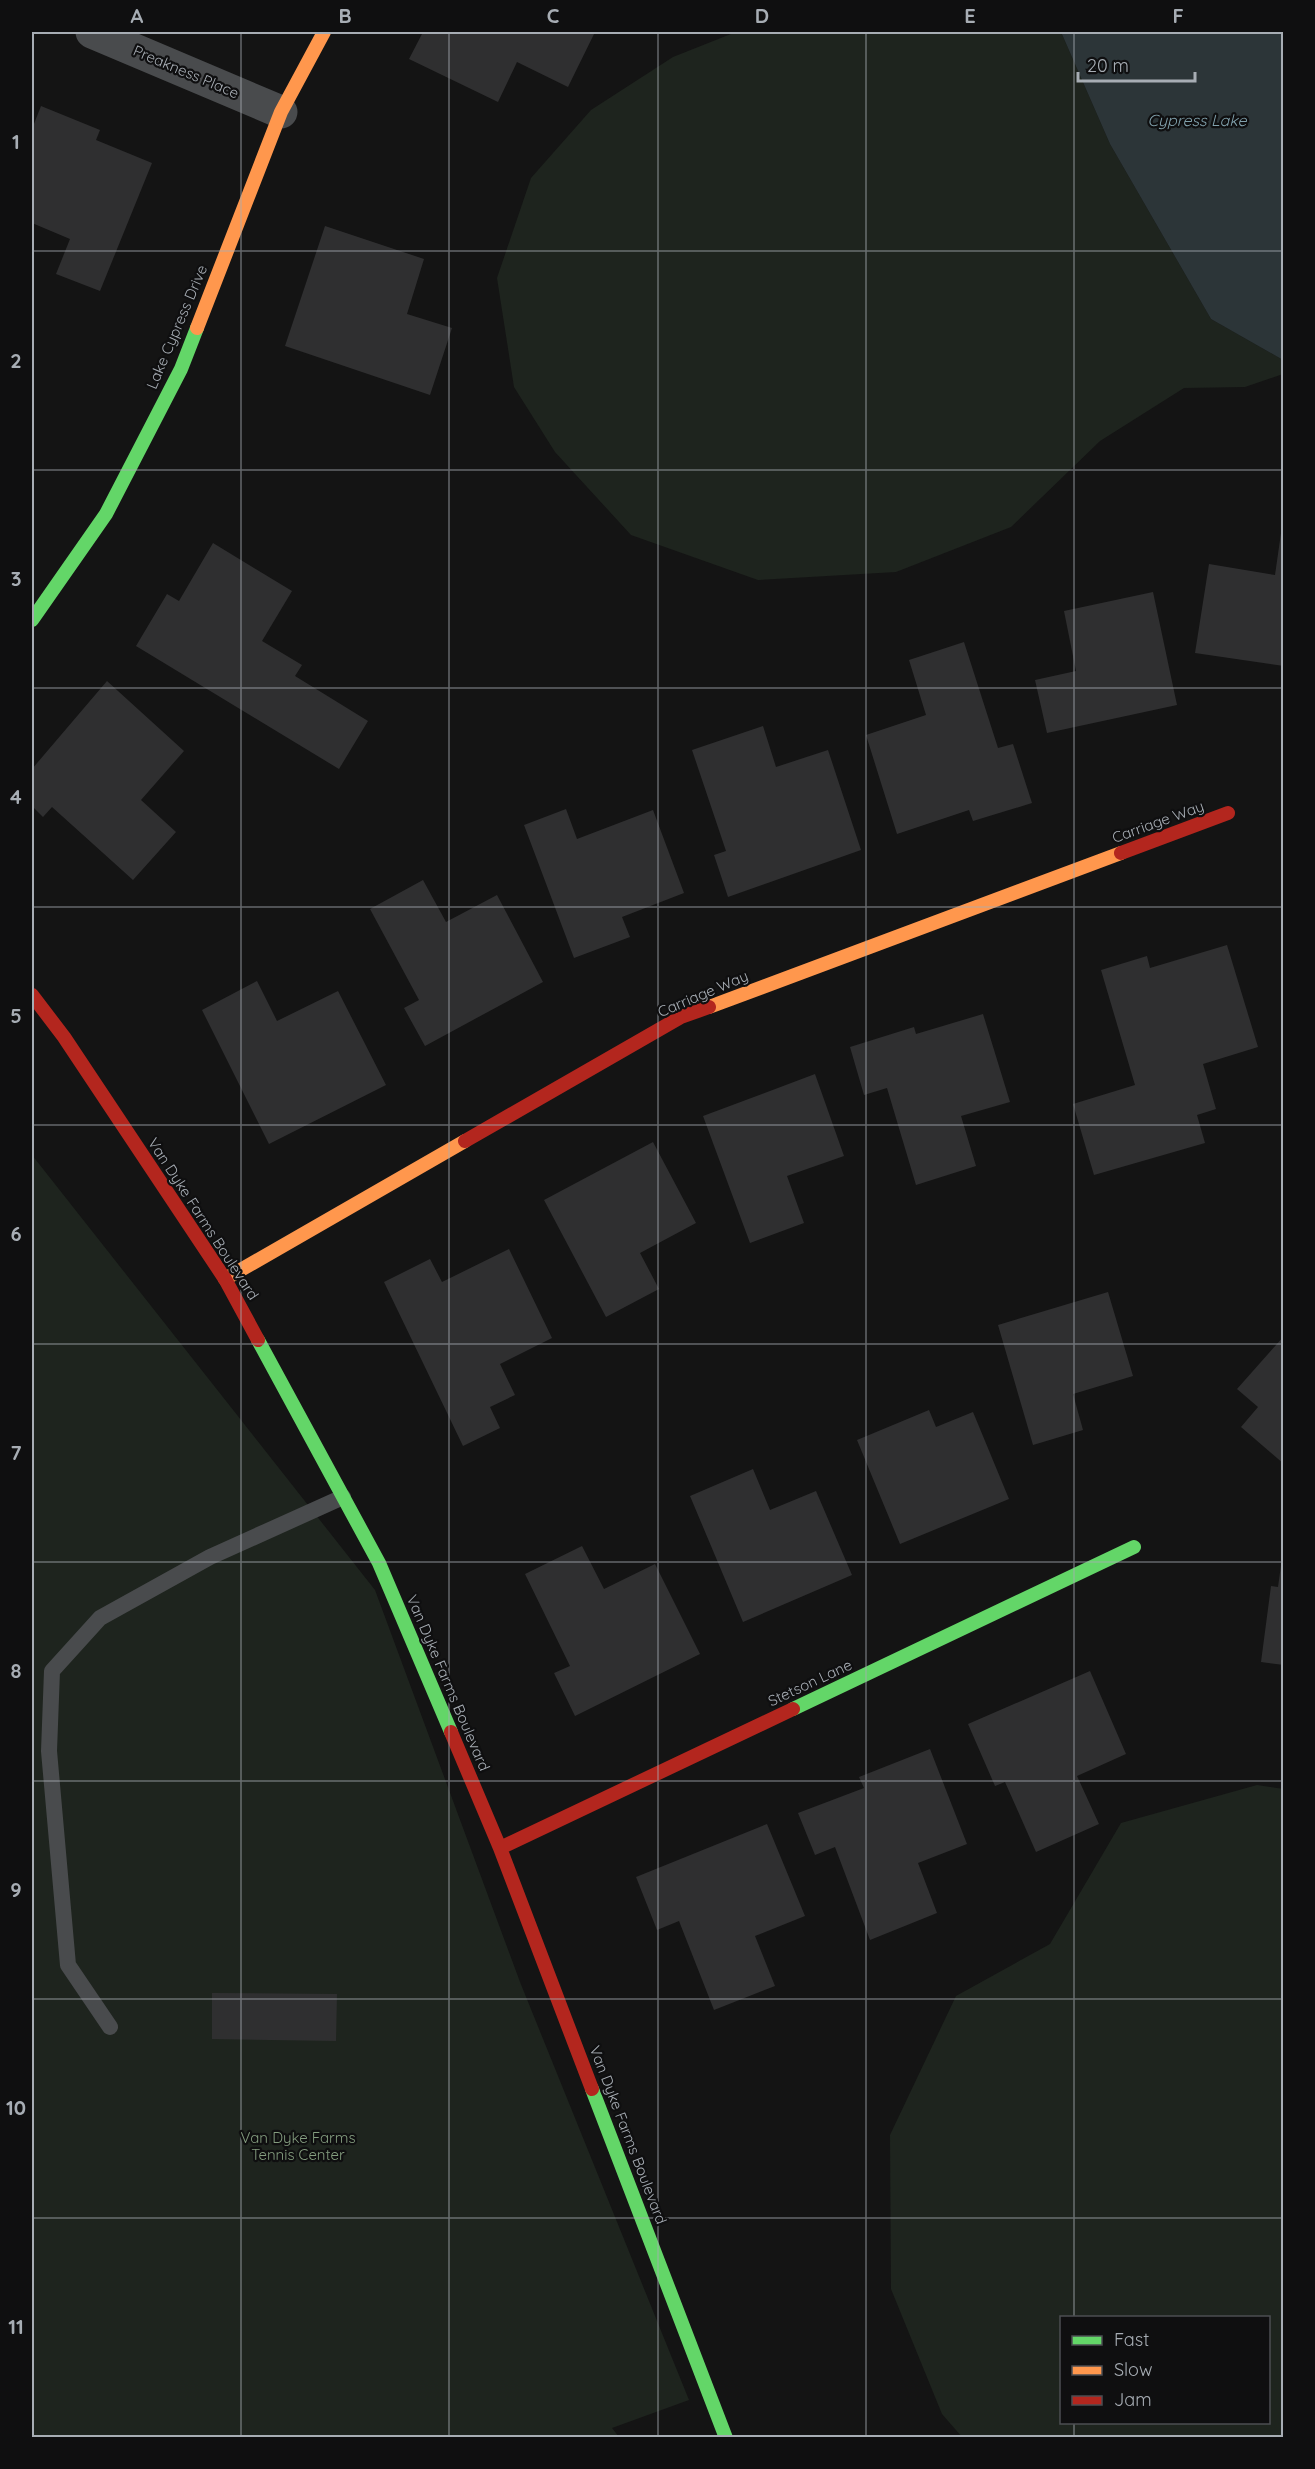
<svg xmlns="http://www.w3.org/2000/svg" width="1315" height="2469" viewBox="0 0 1315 2469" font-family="Quicksand,sans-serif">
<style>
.green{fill:#1e241e;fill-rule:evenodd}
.water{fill:#2c3538}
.building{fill:#2f2f30}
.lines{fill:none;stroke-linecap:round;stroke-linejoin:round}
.lane{stroke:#494b4d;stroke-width:16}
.street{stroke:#494b4d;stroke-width:33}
.fast{stroke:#63d668;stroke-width:14}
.slow{stroke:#ff974d;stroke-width:14}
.jam{stroke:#b3261e;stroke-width:14}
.grid{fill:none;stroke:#a7adb4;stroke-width:1.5;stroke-opacity:0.55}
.labels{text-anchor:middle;stroke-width:4.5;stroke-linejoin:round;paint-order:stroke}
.street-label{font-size:15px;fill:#a7adb4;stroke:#0f0f10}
.park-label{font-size:15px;fill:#849d7f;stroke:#0f0f10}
.water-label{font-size:16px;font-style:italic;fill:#81a1ac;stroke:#0f0f10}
.neatline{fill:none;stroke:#a7adb4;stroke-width:2}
.grid-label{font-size:20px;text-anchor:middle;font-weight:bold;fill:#a7adb4}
</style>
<rect width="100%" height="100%" fill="#141414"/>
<path class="green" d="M736 32H1061L1110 144 1211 319 1283 360V374L1245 387 1184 388 1100 441 1011 527 896 572 758 580 631 535 555 452 514 387 497 278 531 178 591 110 673 57Z
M32 1155 375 1590 520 1982 689 2400 612 2428 619 2437H32Z
M1257 1785 1284 1789 1283 2437H962L942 2414 891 2289 890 2135 956 1996 1050 1944 1121 1823ZM1062 2318H1268V2422H1062Z"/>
<path class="water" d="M1061 32H1283V360L1211 319 1110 144Z"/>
<path class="building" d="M423 32H595L568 87 517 62 498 102 409 59Z
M41 106 100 130 96 140 152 163 100 291 56 274 70 239 32 223V129Z
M325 226 424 259 407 314 452 328 430 395 285 346Z
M1282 526 1284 666 1195 653 1209 564 1275 575Z
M213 543 292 591 262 641 302 665 295 676 368 721 339 769 136 646 167 594 179 601Z
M1153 592 1177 705 1047 733 1035 680 1076 671 1064 611Z
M964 642 998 748 1013 744 1032 803 973 821 969 810 897 834 866 735 926 715 909 660Z
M107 681 184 751 141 800 176 832 133 880 52 807 43 817 32 806V769Z
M763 726 776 767 828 750 861 850 728 897 714 855 726 851 692 750Z
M566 809 577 839 653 810 684 893 622 917 630 937 574 958 524 825Z
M423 880 446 922 497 895 543 982 425 1046 404 1008 419 1000 370 909Z
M1227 945 1258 1047 1203 1064 1216 1109 1197 1115 1205 1143 1094 1175 1073 1104 1135 1085 1101 970 1147 956 1150 968Z
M257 981 277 1021 338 991 386 1085 269 1144 202 1010Z
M983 1014 1010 1102 961 1116 976 1166 916 1185 887 1088 864 1095 850 1047 914 1027 916 1034Z
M815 1074 844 1156 787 1176 804 1223 750 1243 703 1116Z
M653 1142 696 1223 640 1253 659 1289 606 1317 544 1200Z
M509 1249 552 1338 500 1364 515 1395 490 1407 500 1428 463 1446 384 1282 430 1259 442 1282Z
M1108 1292 1133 1376 1073 1394 1083 1430 1033 1445 998 1325Z
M1284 1336V1464L1241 1427 1258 1407 1237 1389Z
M929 1410 936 1427 973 1412 1009 1499 900 1544 857 1440Z
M753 1469 770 1510 816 1491 852 1575 743 1622 690 1496Z
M582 1546 604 1589 655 1564 700 1654 575 1716 554 1673 570 1666 525 1574Z
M1282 1558H1284V1665L1261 1662 1271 1586 1278 1587Z
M1090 1671 1126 1754 1077 1776 1099 1824 1036 1852 1005 1782 995 1786 968 1724Z
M930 1749 967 1844 918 1863 937 1913 870 1940 835 1847 815 1855 798 1813 864 1788 859 1777Z
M767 1824 805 1916 755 1936 775 1986 714 2010 679 1921 657 1930 636 1877Z
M212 1993 337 1994 336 2041 212 2039Z"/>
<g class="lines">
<path class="lane" d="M110 2027 68 1965 49 1751 52 1671 100 1618 210 1557 343 1497"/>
<path class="street" d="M92 32 281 112"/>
<path class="fast" d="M32 620 106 514 181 369 197 328
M258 1340 379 1563 451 1732
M793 1709 1134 1547
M592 2089 726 2438"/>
<path class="slow" d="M197 328 281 112 324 32
M709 1007 1121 853
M225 1279 465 1141"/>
<path class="jam" d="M1121 853 1228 813
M32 995 64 1037 225 1279 258 1340
M465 1141 681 1017 709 1007
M451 1732 500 1848 592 2089
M500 1848 793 1709"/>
</g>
<path class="grid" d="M241 32V2438M449 32V2438M658 32V2438M866 32V2438M1074 32V2318M32 251H1284M32 470H1284M32 688H1284M32 907H1284M32 1125H1284M32 1344H1284M32 1562H1284M32 1781H1284M32 1999H1284M32 2218H1284M1074 2422V2438"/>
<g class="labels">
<g class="street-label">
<text transform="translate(186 72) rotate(23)" y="5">Preakness Place</text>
<text transform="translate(177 327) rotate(-67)" y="5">Lake Cypress Drive</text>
<text transform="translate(1158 822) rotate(-20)" y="5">Carriage Way</text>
<text transform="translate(703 994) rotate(-23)" y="5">Carriage Way</text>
<text transform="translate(203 1219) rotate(57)" y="5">Van Dyke Farms Boulevard</text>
<text transform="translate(448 1683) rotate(67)" y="5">Van Dyke Farms Boulevard</text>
<text transform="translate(810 1683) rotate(-25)" y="5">Stetson Lane</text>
<text transform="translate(628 2135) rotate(69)" y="5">Van Dyke Farms Boulevard</text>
</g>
<g class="park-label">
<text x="298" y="2143">Van Dyke Farms<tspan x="298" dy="17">Tennis Center</tspan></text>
</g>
<g class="water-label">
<text x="1197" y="126">Cypress Lake</text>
</g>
</g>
<rect width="1315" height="2469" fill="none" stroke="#0f0f10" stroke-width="66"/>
<rect x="1060" y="2316" width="210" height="108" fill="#0f0f10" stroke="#4c4e52" stroke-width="1.5"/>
<rect x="1072" y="2336" width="30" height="9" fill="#63d668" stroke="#4c4e52" stroke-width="1.5"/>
<text x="1114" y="2346" font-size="18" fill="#a7adb4">Fast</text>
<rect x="1072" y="2366" width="30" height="9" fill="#ff974d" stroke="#4c4e52" stroke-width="1.5"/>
<text x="1114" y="2376" font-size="18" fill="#a7adb4">Slow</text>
<rect x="1072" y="2396" width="30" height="9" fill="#b3261e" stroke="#4c4e52" stroke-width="1.5"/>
<text x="1114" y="2406" font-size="18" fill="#a7adb4">Jam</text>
<path d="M1078 72v9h117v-9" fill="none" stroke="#a7adb4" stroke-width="3"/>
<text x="1087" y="72" font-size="18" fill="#a7adb4" stroke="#0f0f10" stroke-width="4.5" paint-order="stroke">20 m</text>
<rect x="33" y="33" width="1249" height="2403" class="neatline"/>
<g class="grid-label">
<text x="137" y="23">A</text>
<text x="345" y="23">B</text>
<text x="553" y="23">C</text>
<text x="762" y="23">D</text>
<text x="970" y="23">E</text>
<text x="1178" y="23">F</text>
<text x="16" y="149">1</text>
<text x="16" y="368">2</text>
<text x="16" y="586">3</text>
<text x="16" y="804">4</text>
<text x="16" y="1023">5</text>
<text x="16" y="1241">6</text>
<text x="16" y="1460">7</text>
<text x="16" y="1678">8</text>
<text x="16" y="1897">9</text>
<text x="16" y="2115">10</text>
<text x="16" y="2334">11</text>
</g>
</svg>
